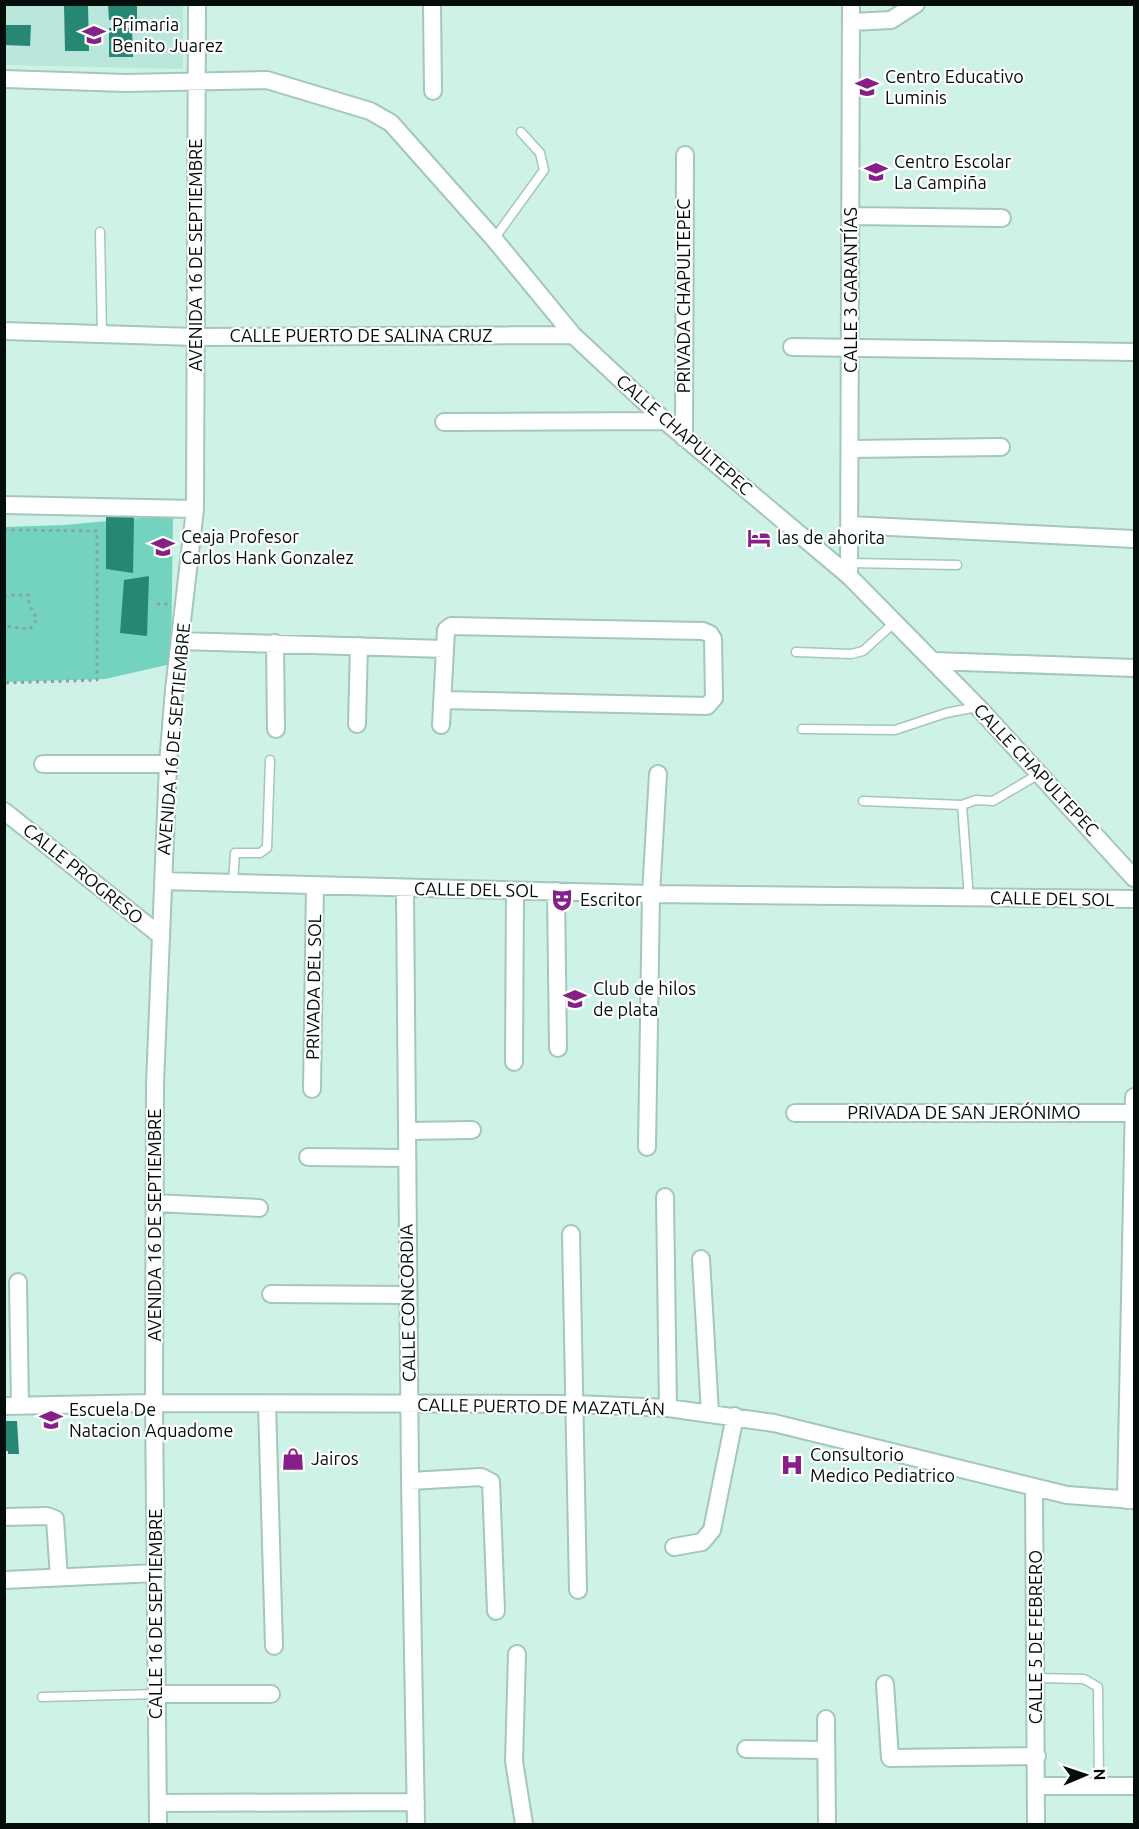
<svg xmlns="http://www.w3.org/2000/svg" width="1139" height="1829" viewBox="0 0 1139 1829" font-family="Ubuntu,sans-serif">
<style>
.built{fill:#bae7db}
.green{fill:#73d3be}
.building{fill:#268775}
.lines{fill:none;stroke-linecap:round;stroke-linejoin:round}
.service-casing{stroke:#a3c6bd;stroke-width:11}
.minor-casing{stroke:#a3c6bd;stroke-width:20}
.path{stroke:#88a39b;stroke-width:3;stroke-dasharray:3 4.5;stroke-linecap:butt}
.service{stroke:#fff;stroke-width:8}
.minor{stroke:#fff;stroke-width:16}
.labels{text-anchor:middle;stroke-width:4.5;stroke-linejoin:round;paint-order:stroke}
.poi-label{font-size:18px;fill:#030e0b;stroke:#fff;text-anchor:start}
.street-label{font-size:18px;fill:#030e0b;stroke:#fff}
</style>
<rect width="100%" height="100%" fill="#cef2e8"/>
<path class="built" d="M5 5H183V69L5 65Z"/>
<path class="green" d="M173 515 171 664 105 679 5 682V527L65 525Z"/>
<path class="building" d="M64 4H88L89 51H65Z
M108 4H137V19L109 20Z
M4 25H31L30 46 4 45Z
M109 28H132L133 57H109Z
M106 516 134 517 133 573 106 569Z
M149 576 147 636 120 633 124 580Z
M4 1421H17L19 1454H8V1451H4Z"/>
<g class="lines">
<g class="service-casing">
<path id="service" d="M100 232 102 334
M494 239 544 170 540 153 521 132
M849 563 957 565
M796 652 851 654 863 651 895 622
M802 729 895 730 946 713 977 707
M863 801 962 805
M233 882 235 853H260L267 848 270 760
M969 898 962 805 976 800 993 801 1039 774
M1036 1678 1084 1679 1098 1687 1099 1786
M42 1697 157 1694"/>
</g>
<g class="minor-casing">
<path id="minor" d="M432 4 433 91
M852 22 891 20 916 4
M4 79 126 83 267 80 370 111 391 123 494 239 573 335 665 421 849 576 978 707 1134 878
M852 216 1002 218
M4 331 195 337 573 335
M792 347 1134 352
M444 422 665 421
M684 438 685 155
M850 449 1001 447
M4 505 195 509
M850 525 1134 539
M849 576 851 4
M180 641 445 649
M275 643 276 729
M934 661 1134 668
M357 724 359 646
M441 725 446 630 451 626 703 631 710 634 713 639 714 698 707 706 443 700
M43 764H168
M4 811 161 936
M163 881 651 894 1134 899
M405 889 410 1481 416 1824
M556 891 558 1048
M514 1062 515 891
M312 1089 315 886
M795 1113H1134
M407 1131 472 1130
M647 1147 651 894 658 774
M308 1157 407 1158
M665 1197 668 1408
M154 1203 259 1208
M571 1234 578 1590
M701 1259 710 1413
M18 1282 20 1406
M271 1294 408 1295
M267 1404 274 1646
M4 1406 154 1403 575 1404 668 1408 774 1423 1067 1495 1134 1500
M410 1481 481 1477 491 1482 496 1611
M1034 1488 1036 1824
M1126 1500 1134 1097
M4 1517 47 1516 55 1519 59 1577
M674 1547 702 1542 712 1530 735 1416
M4 1580 156 1573
M517 1654 514 1761 524 1824
M885 1684 890 1758 1037 1756
M157 1694H271
M826 1719 827 1824
M746 1749 826 1750
M1036 1786H1134
M158 1803 416 1802
M158 1824 154 1403 155 1084 168 764 174 690 195 509 197 4"/>
</g>
<path class="path" d="M4 530 97 531V680L4 683
M4 595H29V603L37 620 30 629 4 626
M157 604H168"/>
<use href="#service" class="service"/>
<use href="#minor" class="minor"/>
</g>
<defs>
<g id="school-bare" transform="scale(1.8)"><path d="M0-5L7-2L0 1L-7-2ZM-4 1L0 2.5L4 1V4Q0 6-4 4Z" fill="#861f87" stroke="#fff" stroke-width="2.5" paint-order="stroke"/></g>
<g id="hotel-bare" transform="scale(1.8)"><path d="M-6-4.5h1.5V1H6V5H4.5V3h-9V5H-6ZM-4 0a1.8 1.8 0 1 1 3.6 0ZM.5 0V-2.5h3Q6-2.5 6 0Z" fill="#861f87" stroke="#fff" stroke-width="2.5" paint-order="stroke"/></g>
<g id="theatre-bare" transform="scale(1.8)"><path d="M-5-5.5Q0-4 5-5.5V0Q5 5 0 6Q-5 5-5 0ZM-3.3-2.5H-1v1.5H-3.3ZM1-2.5H3.3v1.5H1ZM-2.8 1Q0 5.5 2.8 1Z" fill="#861f87" stroke="#fff" stroke-width="2.5" paint-order="stroke"/></g>
<g id="university-bare" transform="scale(1.8)"><path d="M0-5L7-2L0 1L-7-2ZM-4 1L0 2.5L4 1V4Q0 6-4 4Z" fill="#861f87" stroke="#fff" stroke-width="2.5" paint-order="stroke"/></g>
<g id="shop-bare" transform="scale(1.8)"><path d="M-5-2.5h2.3a2.7 3.5 0 0 1 5.4 0H5L5.5 6h-11ZM-1.5-2.5h3a1.5 2.3 0 0 0-3 0Z" fill="#861f87" stroke="#fff" stroke-width="2.5" paint-order="stroke"/></g>
<g id="hospital-bare" transform="scale(1.8)"><path d="M-5-5h3v3.5h4V-5h3V5h-3V1.5h-4V5h-3Z" fill="#861f87" stroke="#fff" stroke-width="2.5" paint-order="stroke"/></g>
</defs>
<g fill-rule="evenodd">
<use href="#school-bare" x="94" y="35"/>
<use href="#school-bare" x="867" y="87"/>
<use href="#school-bare" x="876" y="172"/>
<use href="#hotel-bare" x="759" y="538"/>
<use href="#school-bare" x="163" y="547"/>
<use href="#theatre-bare" x="562" y="900"/>
<use href="#university-bare" x="575" y="999"/>
<use href="#school-bare" x="51" y="1420"/>
<use href="#shop-bare" x="293" y="1459"/>
<use href="#hospital-bare" x="792" y="1465"/>
</g>
<g class="labels">
<g class="poi-label">
<text x="112" y="31">Primaria<tspan x="112" dy="21">Benito Juarez</tspan></text>
<text x="885" y="83">Centro Educativo<tspan x="885" dy="21">Luminis</tspan></text>
<text x="894" y="168">Centro Escolar<tspan x="894" dy="21">La Campiña</tspan></text>
<text x="181" y="543">Ceaja Profesor<tspan x="181" dy="21">Carlos Hank Gonzalez</tspan></text>
<text x="777" y="544">las de ahorita</text>
<text x="580" y="906">Escritor</text>
<text x="593" y="995">Club de hilos<tspan x="593" dy="21">de plata</tspan></text>
<text x="69" y="1416">Escuela De<tspan x="69" dy="21">Natacion Aquadome</tspan></text>
<text x="810" y="1461">Consultorio<tspan x="810" dy="21">Medico Pediatrico</tspan></text>
<text x="311" y="1465">Jairos</text>
</g>
<g class="street-label">
<text transform="translate(196 255) rotate(-90)" y="6">AVENIDA 16 DE SEPTIEMBRE</text>
<text transform="translate(851 290) rotate(-90)" y="6">CALLE 3 GARANTÍAS</text>
<text transform="translate(684 296) rotate(-90)" y="6">PRIVADA CHAPULTEPEC</text>
<text x="361" y="342">CALLE PUERTO DE SALINA CRUZ</text>
<text transform="translate(684 435) rotate(41)" y="6">CALLE CHAPULTEPEC</text>
<text transform="translate(174 739) rotate(-85)" y="6">AVENIDA 16 DE SEPTIEMBRE</text>
<text transform="translate(1036 770) rotate(47)" y="6">CALLE CHAPULTEPEC</text>
<text transform="translate(83 874) rotate(39)" y="6">CALLE PROGRESO</text>
<text transform="translate(476 890) rotate(1)" y="6">CALLE DEL SOL</text>
<text transform="translate(1052 899) rotate(1)" y="6">CALLE DEL SOL</text>
<text transform="translate(314 987) rotate(-89)" y="6">PRIVADA DEL SOL</text>
<text x="964" y="1119">PRIVADA DE SAN JERÓNIMO</text>
<text transform="translate(155 1225) rotate(-90)" y="6">AVENIDA 16 DE SEPTIEMBRE</text>
<text transform="translate(408 1303) rotate(-91)" y="6">CALLE CONCORDIA</text>
<text transform="translate(541 1407) rotate(1)" y="6">CALLE PUERTO DE MAZATLÁN</text>
<text transform="translate(156 1614) rotate(-90)" y="6">CALLE 16 DE SEPTIEMBRE</text>
<text transform="translate(1036 1637) rotate(-90)" y="6">CALLE 5 DE FEBRERO</text>
</g>
</g>
<rect width="1139" height="1829" fill="none" stroke="#030e0b" stroke-width="12"/>
<g transform="translate(1085 1775) rotate(88)" stroke="#ffffff" stroke-width="4.5" paint-order="stroke">
<path d="M0-4.5L10 22L0 15L-10 22Z" fill="#030e0b"/>
<text y="-9" font-size="16" font-weight="bold" text-anchor="middle" fill="#030e0b">N</text>
</g>
</svg>
